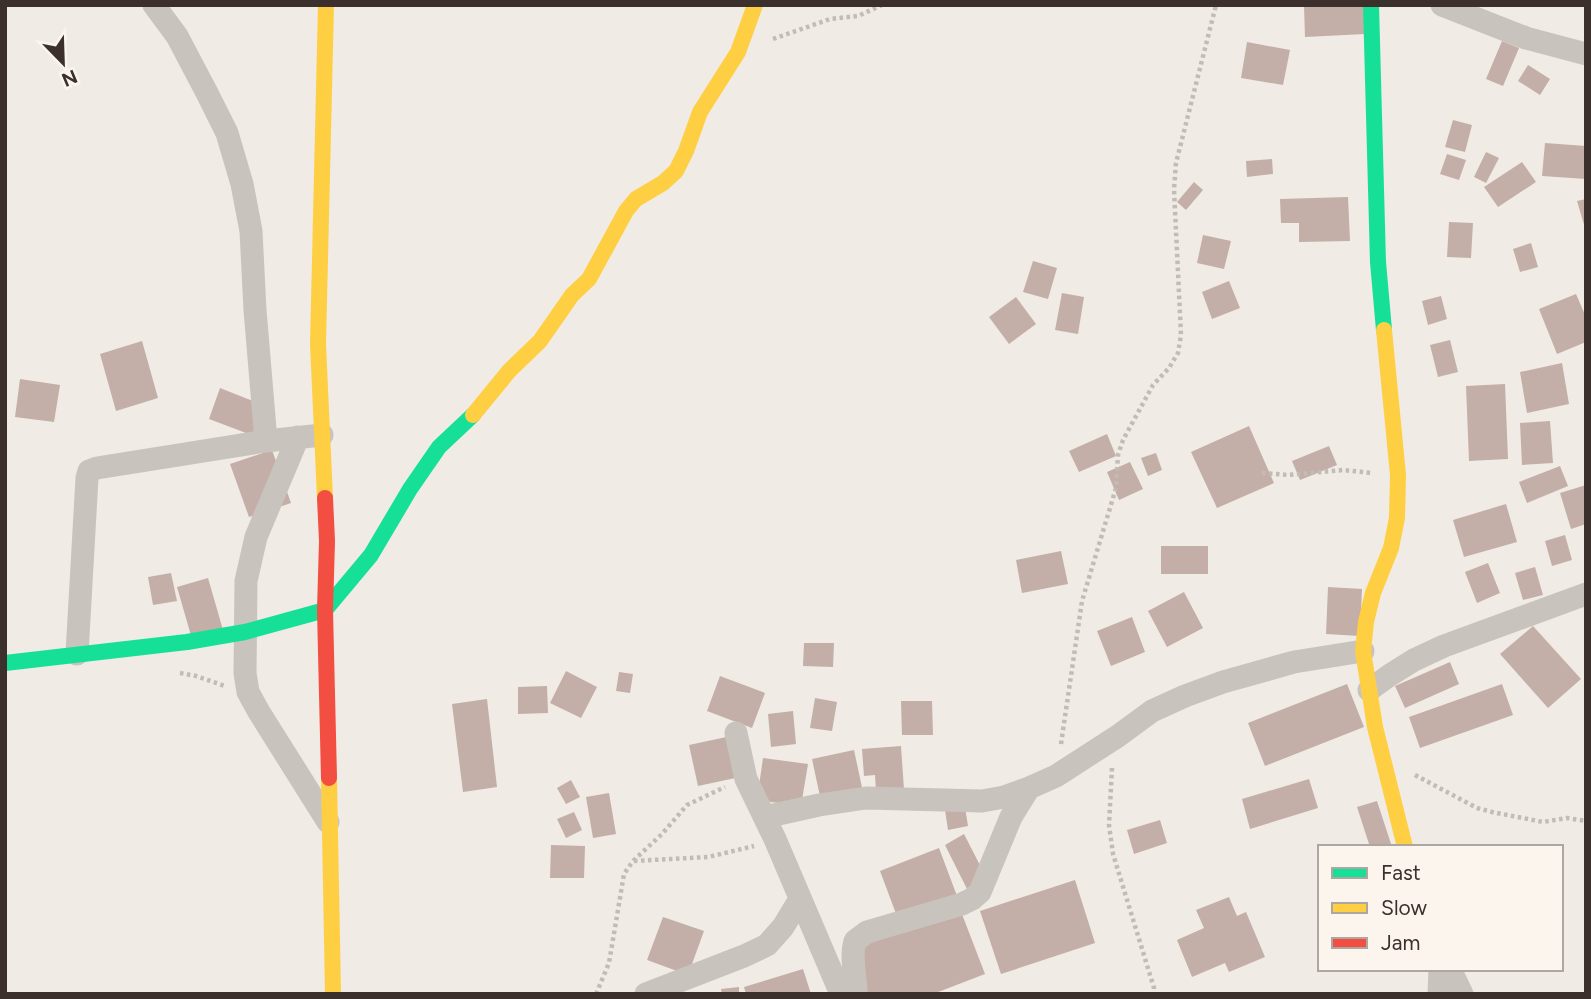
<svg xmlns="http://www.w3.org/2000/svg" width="1591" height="999" viewBox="0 0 1591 999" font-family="Figtree,sans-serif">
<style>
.building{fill:#c3afa7}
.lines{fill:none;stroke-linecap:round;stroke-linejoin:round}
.path{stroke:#c2bbb6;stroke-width:4.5;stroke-dasharray:3.5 3.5;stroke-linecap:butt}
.street{stroke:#c9c3be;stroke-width:23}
.fast{stroke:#16e098;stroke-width:16}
.slow{stroke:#ffcf43;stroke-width:16}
.jam{stroke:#f24e42;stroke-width:16}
</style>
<rect width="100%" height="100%" fill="#f0ebe5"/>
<path class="building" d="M1304 5H1364L1365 34 1305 37Z
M1502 41 1519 48 1503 86 1486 79Z
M1247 42 1290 50 1283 85 1241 78Z
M1528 65 1550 79 1540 95 1518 81Z
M1453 120 1472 125 1465 152 1445 147Z
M1545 143 1586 146V179L1542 176Z
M1486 152 1499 158 1486 183 1474 177Z
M1447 154 1466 160 1459 180 1440 174Z
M1272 159 1273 174 1247 177 1246 161Z
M1522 162 1536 182 1498 207 1484 187Z
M1194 182 1203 190 1186 210 1177 202Z
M1348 197 1350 241 1299 242V223H1281L1280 199Z
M1586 199V228H1585L1577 201Z
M1449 222 1473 223 1471 258 1447 257Z
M1203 235 1231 241 1224 269 1197 263Z
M1531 243 1538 267 1520 272 1513 249Z
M1033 261 1057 268 1048 299 1023 292Z
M1229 281 1240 308 1212 319 1202 292Z
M1062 293 1084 297 1078 334 1055 330Z
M1576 294 1586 317V342L1557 354 1539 309Z
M1441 296 1447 319 1428 325 1422 301Z
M1016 297 1036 324 1009 344 989 317Z
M1450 340 1458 372 1438 377 1430 345Z
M142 341 158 398 116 411 100 354Z
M1562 363 1569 404 1527 413 1520 372Z
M20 379 60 385 54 422 15 417Z
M1505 384 1508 459 1469 461 1466 386Z
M220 388 273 409 262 439 209 419Z
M1550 421 1553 463 1522 465 1520 423Z
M1249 426 1274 483 1217 508 1191 452Z
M1107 434 1116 456 1079 472 1069 451Z
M1329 446 1337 465 1300 480 1292 461Z
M272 450 291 503 249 517 230 464Z
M1156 453 1162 470 1148 476 1141 458Z
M1130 462 1143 489 1119 500 1107 472Z
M1560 466 1568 486 1527 503 1519 482Z
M1586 485V524L1571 529 1560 493Z
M1506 504 1517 542 1464 557 1453 520Z
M1565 535 1572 560 1552 566 1545 541Z
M1161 546H1208V574H1161Z
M1061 551 1068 584 1022 593 1016 560Z
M1488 563 1500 593 1477 603 1465 572Z
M1535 567 1543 595 1523 600 1515 573Z
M171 573 177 601 153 605 148 577Z
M208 578 223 630 192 639 177 587Z
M1328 587 1362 589 1360 636 1326 634Z
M1184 592 1203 628 1167 647 1148 611Z
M1132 617 1145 652 1111 666 1097 631Z
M1533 626 1581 679 1548 708 1500 654Z
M804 643H834L833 667 803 666Z
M1450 662 1459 684 1405 708 1395 686Z
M566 671 597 687 581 718 550 703Z
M619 672 633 674 630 693 616 691Z
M720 676 765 693 752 728 707 711Z
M1347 684 1364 727 1265 766 1248 723Z
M1502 684 1513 715 1420 748 1409 717Z
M547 686 548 713 518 714V687Z
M815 698 837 702 832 731 810 728Z
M487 699 497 787 463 792 452 704Z
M901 701H932L933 735H902Z
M793 711 796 744 771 747 768 714Z
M731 736 740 777 698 786 689 745Z
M901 746 904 790 876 792 875 775 864 776 862 749Z
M854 750 863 792 821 801 812 759Z
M763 758 808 764 801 806 757 800Z
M1309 779 1318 808 1250 829 1242 799Z
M571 780 580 797 566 804 557 788Z
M609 793 616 834 593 838 586 797Z
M1377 801 1392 847H1370L1357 807Z
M965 807 968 826 948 830 945 810Z
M574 812 582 830 566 838 557 819Z
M1160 820 1167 843 1134 854 1127 830Z
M964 834 987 879 967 889 945 845Z
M551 845 585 846 584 878H550Z
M939 848 957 896 898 919 880 871Z
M1075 880 1095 943 1001 974 980 911Z
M1229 897 1237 916 1246 912 1265 957 1229 972 1225 963 1192 977 1177 940 1204 928 1196 910Z
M960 909 985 974 933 994H859L844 953Z
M663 917 704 931 688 975 647 960Z
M803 969 811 994H746L744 987Z
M739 987V994H722L721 989Z"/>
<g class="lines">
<path class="path" d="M773 39 830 19 858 16 882 5
M1262 473 1288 475 1343 470 1372 473
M180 673 196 676 225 686
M1061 744 1082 601 1116 488 1118 455 1123 440 1153 385 1169 368 1178 353 1181 335 1174 189 1176 163 1216 5
M1112 768 1109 825 1113 854 1154 988V994
M1415 775 1477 808 1492 812 1543 822 1567 818 1586 821
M634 861 708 857 754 846
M596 994 609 963 624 874 633 861 662 834 687 805 725 787"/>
<path class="street" d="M154 5 177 36 207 93 227 133 242 184 251 231 255 310 266 441
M1442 5 1526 38 1586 54
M298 437 256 537 246 581 245 673 248 692 259 712 328 822
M77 654 87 478 89 471 97 468 266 441 322 435
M1369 690 1390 675 1414 660 1444 646 1586 594
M736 733 746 779 775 839 841 994
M765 817 819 805 866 798 982 801 1004 797 1029 788 1056 776 1118 736 1152 711 1185 696 1223 682 1294 662 1363 651
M1450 969 1462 994
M646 994 744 956 767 945 783 927 800 899
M856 994C856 976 850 958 855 941L867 932 962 904 972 899 980 892 1011 817 1029 788
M1439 994 1440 969"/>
<path class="fast" d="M1371 5 1378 262 1384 330
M5 663 187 642 245 632 325 610 371 555 410 489 439 447 473 415"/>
<path class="slow" d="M1384 330 1398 475 1397 518 1391 548 1373 593 1366 622 1363 651 1375 727 1405 847
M473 415 509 371 540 341 572 295 589 279 626 211 636 199 663 183 676 171 686 151 700 112 738 52 755 5
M325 498 318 344 326 5
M329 778 333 994"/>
<path class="jam" d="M325 498 327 541 325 610 329 778"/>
</g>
<rect width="1591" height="999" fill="none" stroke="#3b302b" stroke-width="14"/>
<rect x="1318" y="845" width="245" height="126" fill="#fbf5ee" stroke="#aea6a0" stroke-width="2"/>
<rect x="1332" y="868" width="35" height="10" fill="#16e098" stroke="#aea6a0" stroke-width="2"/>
<text x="1381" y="880" font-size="21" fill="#3b302b">Fast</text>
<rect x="1332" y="903" width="35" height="10" fill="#ffcf43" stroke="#aea6a0" stroke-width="2"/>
<text x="1381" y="915" font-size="21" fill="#3b302b">Slow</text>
<rect x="1332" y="938" width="35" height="10" fill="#f24e42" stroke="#aea6a0" stroke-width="2"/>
<text x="1381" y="950" font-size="21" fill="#3b302b">Jam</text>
<g transform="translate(63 63) rotate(157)" stroke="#fbf5ee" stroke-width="5" paint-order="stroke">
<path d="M0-5L12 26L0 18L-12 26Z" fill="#3b302b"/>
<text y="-10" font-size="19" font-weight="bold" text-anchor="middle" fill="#3b302b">N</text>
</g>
</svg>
